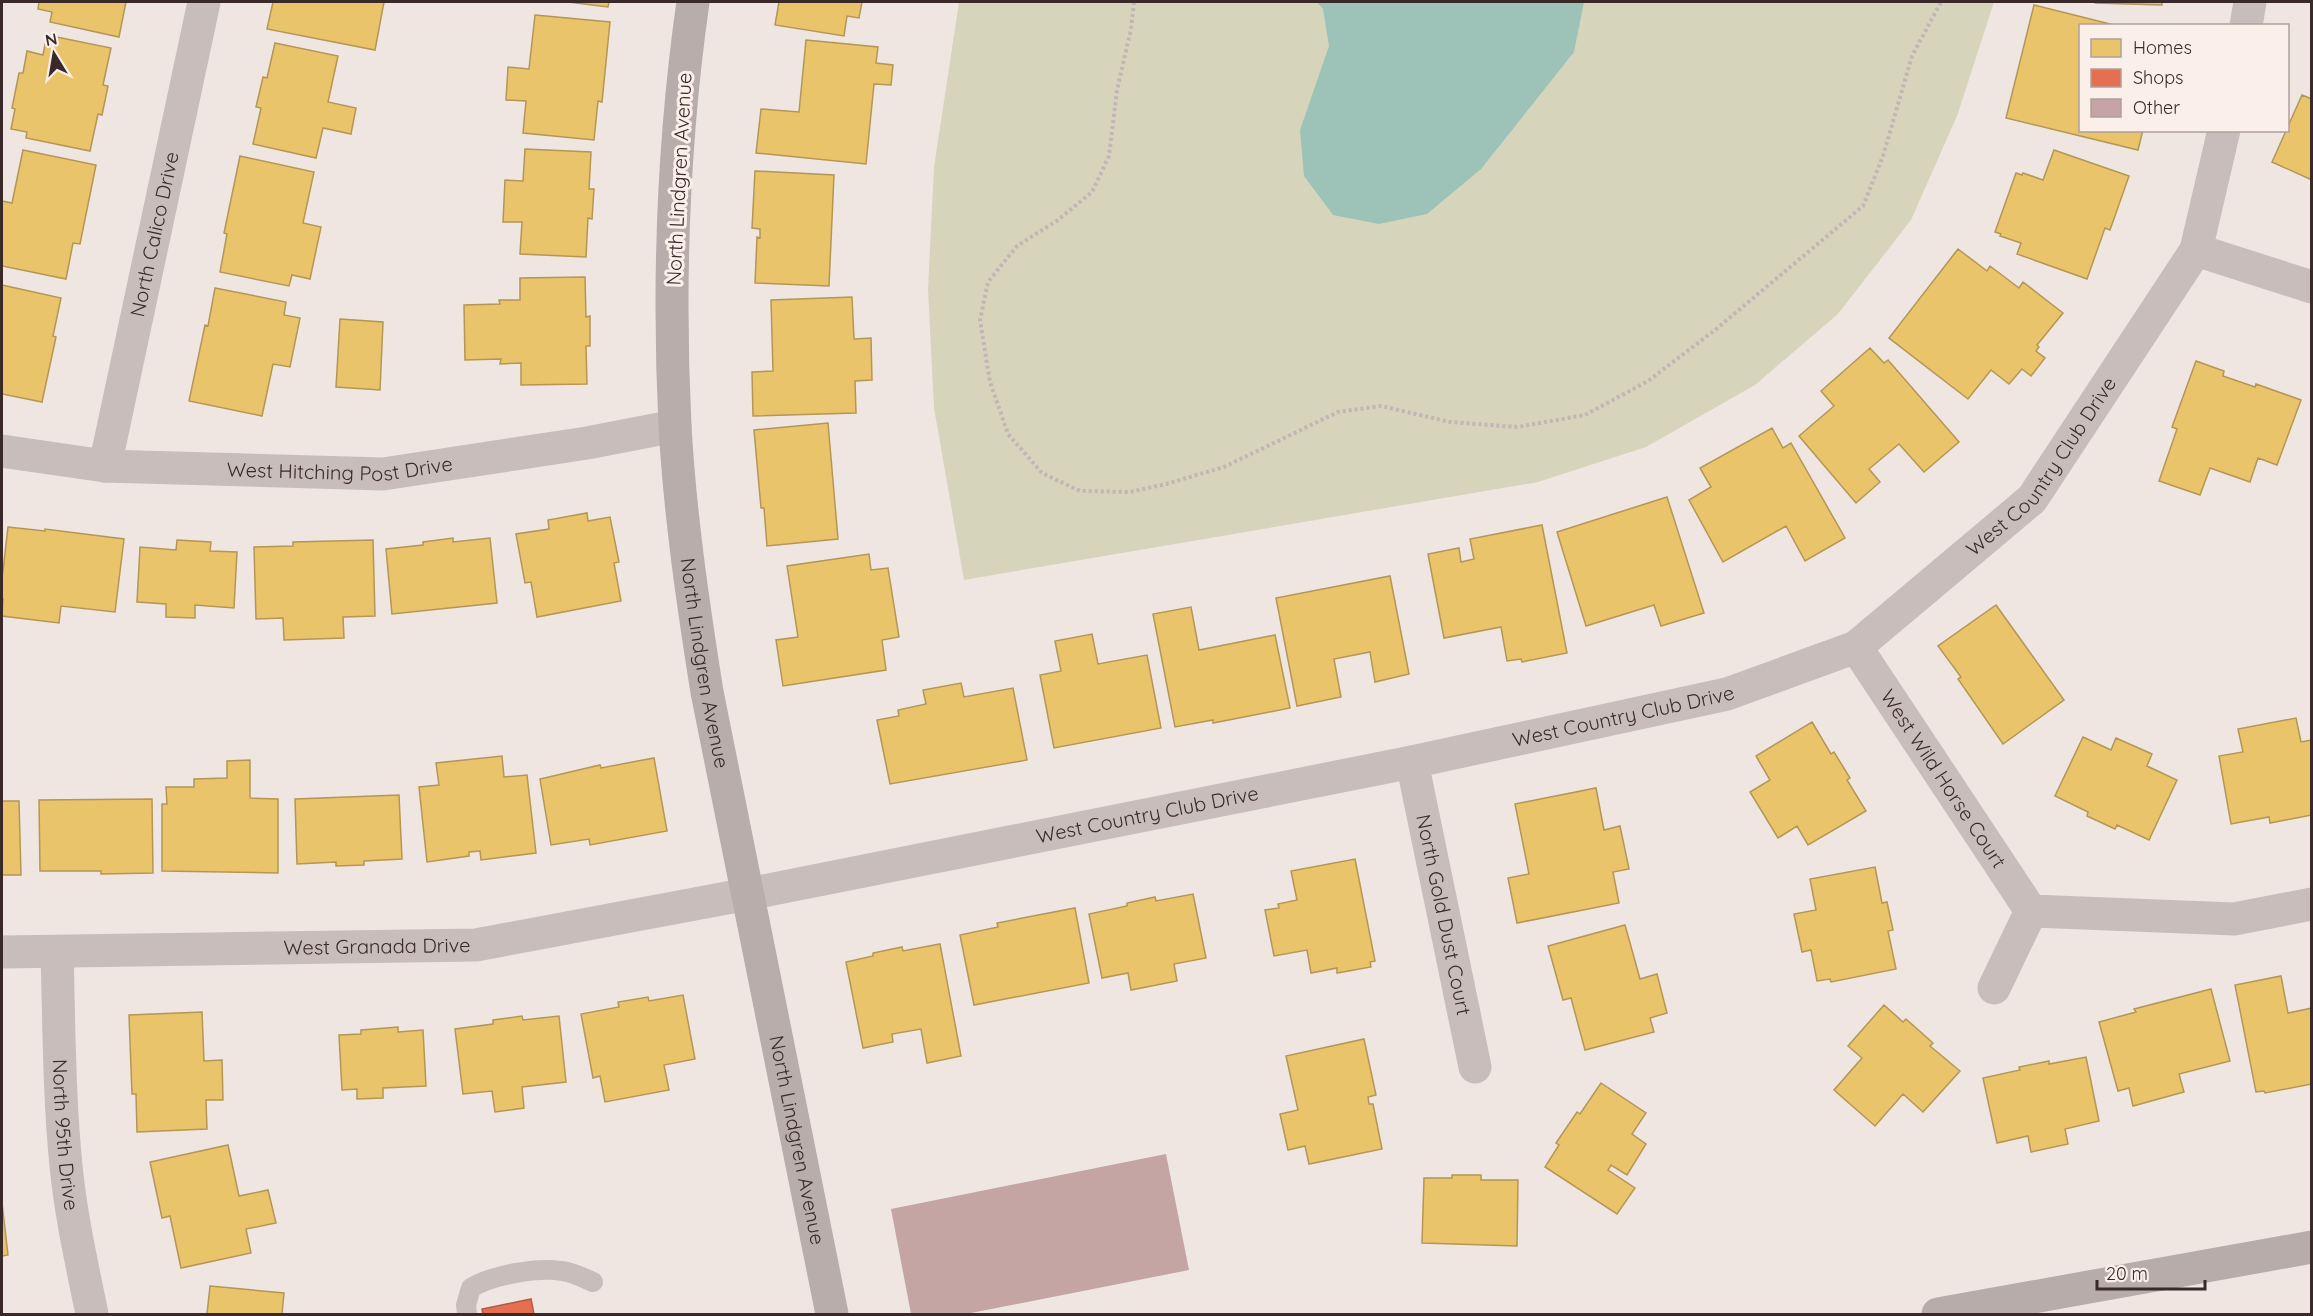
<svg xmlns="http://www.w3.org/2000/svg" width="2313" height="1316" viewBox="0 0 2313 1316" font-family="Quicksand,sans-serif">
<style>
.green{fill:#d7d4bc}
.water{fill:#9dc3b8}
.homes{fill:#e9c46a;stroke:#b49656;stroke-width:1.5}
.shops{fill:#e76f51;stroke:#b35a45;stroke-width:1.5}
.building{fill:#c4a5a4}
.lines{fill:none;stroke-linecap:round;stroke-linejoin:round}
.path{stroke:#c1b6b4;stroke-width:4;stroke-dasharray:3 3;stroke-linecap:butt}
.lane{stroke:#c9bdbb;stroke-width:20}
.street{stroke:#c9bdbb;stroke-width:33}
.secondary{stroke:#b9adac;stroke-width:33}
.primary{stroke:#b8acaa;stroke-width:33}
.labels{text-anchor:middle;stroke-width:6;stroke-linejoin:round;paint-order:stroke}
.street-label{font-size:20px;fill:#3a2929;stroke:#fbefea}
</style>
<rect width="100%" height="100%" fill="#efe6e2"/>
<path class="green" d="M959 2H1994L1957 116 1911 220 1838 314 1755 385 1646 447 1538 482 964 580 934 408 928 289 934 167Z"/>
<path class="water" d="M1317 2H1584L1574 52 1481 169 1427 214 1379 224 1333 215 1304 176 1300 130 1329 46 1323 9Z"/>
<path class="homes" d="M39 2H126L119 37 50 22 52 12 38 9Z
M273 2H384L375 50 267 29Z
M568 2H609L608 7Z
M779 2H862L859 18 847 16 844 36 775 25Z
M2097 2H2162V5L2096 3Z
M2034 5 2118 26H2080V130H2143L2138 150 2006 118Z
M535 15 610 22 602 102 598 101 594 140 523 133 526 101 506 100 508 67 529 69Z
M47 35 111 48 103 85 108 86 102 115 98 114 90 151 26 138 27 132 11 129 15 109 12 108 19 73H23L27 51 43 55Z
M806 40 878 47 876 63 893 65 891 85 874 84 866 164 756 153 761 109 799 112Z
M275 43 338 56 328 102 356 108 351 134 323 128 316 158 253 144 261 108 256 107 263 77 267 78Z
M2302 95 2312 99V180L2272 162Z
M525 149 591 152 589 189H594L592 219 588 218 586 257 520 254 522 222H503L505 180 523 181Z
M23 150 96 165 80 244 73 243 66 279 2 266V201L12 203Z
M2054 150 2129 176 2110 230 2105 228 2087 279 2017 254 2021 243 2000 236 2001 234 1995 232 2016 173 2022 175 2023 173 2043 180Z
M240 156 314 172 303 223 321 227 310 279 292 275 289 286 220 272 227 234 224 233Z
M755 171 834 175 829 286 755 283 757 237 760 238V229L752 228Z
M1958 249 1987 271 1990 266 2019 288 2023 282 2063 313 2037 345 2039 347 2036 351 2045 358 2031 376 2022 369 2009 384 1991 370 1968 399 1889 338Z
M585 277 586 317 590 316V346H586L587 384 521 385V363L500 364 501 359 465 360 464 305 500 304 499 300H520V278Z
M2 285 61 298 53 336 56 337 42 402 2 394Z
M215 288 286 302 284 315 300 318 290 367 273 364 262 416 189 401 205 325 208 326Z
M852 297 854 339 871 338 872 380 855 381 856 413 753 416 752 372 773 371 771 300Z
M340 319 383 322 380 390 336 387Z
M1870 348 1884 363 1888 360 1959 442 1924 472 1899 444 1869 469 1880 482 1856 503 1799 436 1834 406 1821 391Z
M2196 361 2224 371 2223 376 2255 387 2256 384 2301 400 2277 465 2258 458 2250 482 2210 468 2200 495 2159 481 2177 429 2172 427Z
M828 423 838 539 767 546 764 508H761L754 430Z
M1772 428 1783 448 1791 443 1845 538 1805 561 1786 526 1723 562 1689 500 1711 487 1700 468Z
M1667 497 1704 613 1661 626 1654 605 1586 626 1557 532Z
M587 513 588 521 610 517 619 562 614 563 621 601 537 617 531 582 525 583 516 534 549 529 548 520Z
M1542 525 1567 653 1522 662 1521 659 1507 661 1501 627 1444 638 1428 554 1459 548 1461 562 1474 559 1470 539Z
M8 527 45 531V529L124 539 115 612 61 606 59 623 2 616 3 599H2V579Z
M453 538V542L490 538 497 603 392 614 386 549 423 545V542Z
M177 540 211 542 210 551 237 552 234 608 195 605V618L166 617V604L137 602 140 547 176 550Z
M373 540 375 616 343 617 344 638 284 640 283 618 256 619 254 547 293 546V542Z
M869 554 871 570 888 568 899 637 882 640 886 670 783 686 776 640 798 637 787 566Z
M1390 576 1409 674 1375 682 1370 652 1334 659 1341 697 1297 706 1276 598Z
M1996 605 2064 700 2003 744 1958 679 1961 677 1938 646Z
M1191 607 1199 650 1275 635 1290 708 1213 723V720L1175 727 1153 614Z
M1092 634 1098 664 1147 655 1161 728 1054 748 1040 675 1061 671 1055 641Z
M961 683 964 697 1013 688 1027 760 890 784 877 720 899 716 898 710 926 704 923 690Z
M2296 718 2301 742 2312 740V815L2270 823 2269 817 2231 824 2219 756 2243 752 2238 729Z
M1812 722 1831 754 1834 752 1850 778 1847 780 1866 811 1808 845 1797 826 1778 838 1750 792 1770 780 1756 756Z
M2083 737 2111 750 2116 738 2152 754 2147 766 2177 780 2149 840 2117 825 2115 829 2087 816 2088 812 2055 796Z
M502 756 504 777 527 775 536 853 481 860 480 851 469 852V856L427 862 419 787 439 785 436 763Z
M654 758 667 831 590 845 589 839 551 845 540 779 600 765 601 768Z
M250 760V798L278 799V873L162 871V804H167L166 787H194V779L227 778V761Z
M1596 788 1604 830 1620 826 1629 869 1613 872 1619 903 1517 923 1508 878 1529 874 1515 804Z
M399 795 402 859 364 861V865L336 866V862L297 864 295 799Z
M152 799 153 873 101 874V871H40L39 800Z
M2 801H19L21 875H2Z
M1355 859 1375 961 1370 962 1371 967 1337 973V968L1311 973 1307 950 1274 956 1265 910 1279 908 1278 904 1297 900 1291 871Z
M1875 867 1882 903 1887 902 1893 930 1888 931 1896 969 1831 982 1830 979 1817 981 1811 950 1802 952 1794 914 1816 910 1810 879Z
M1193 894 1206 958 1174 964 1177 981 1131 990 1128 973 1102 978 1089 914 1127 906V903L1155 897 1156 901Z
M1075 908 1089 983 974 1005 960 935 998 927 997 923Z
M1625 925 1640 979 1657 974 1667 1013 1650 1018 1654 1032 1585 1050 1571 998 1563 1000 1548 946Z
M940 944 961 1056 927 1063 921 1029 892 1034 893 1042 863 1048 846 962 873 956V953L902 947 903 951Z
M2281 976 2288 1013 2312 1008V1084L2265 1093 2264 1091 2256 1092 2235 985Z
M2211 989 2230 1061 2179 1074 2184 1092 2133 1106 2129 1088 2118 1091 2099 1022 2136 1012 2134 1009Z
M683 995 695 1059 664 1065 669 1090 605 1102 600 1076 593 1078 581 1014 619 1007 618 1002 648 997 649 1001Z
M1884 1005 1903 1022 1906 1019 1933 1043 1930 1046 1960 1071 1923 1112 1903 1094 1875 1126 1834 1090 1862 1058 1848 1046Z
M202 1012 204 1061 222 1060 223 1100H206L207 1129 137 1132 136 1094H132L129 1015Z
M522 1016 523 1020 559 1016 566 1082 522 1087 524 1108 495 1112 492 1091 463 1094 455 1029 493 1024V1020Z
M398 1027V1032L423 1030 426 1086 383 1088V1098L357 1099V1089L342 1090 339 1035 361 1034V1030Z
M1364 1039 1376 1095 1368 1097 1369 1104H1373L1382 1149 1309 1164 1305 1146 1288 1150 1280 1114 1298 1110 1286 1056Z
M2086 1057 2099 1121 2065 1129 2068 1144 2031 1152 2028 1136 1997 1143 1983 1078 2020 1070 2019 1067 2049 1061V1064Z
M1601 1083 1646 1113 1632 1134 1646 1144 1627 1175 1611 1165 1608 1170 1635 1188 1617 1214 1545 1167 1559 1145 1556 1143 1577 1112 1580 1114Z
M228 1145 239 1196 268 1190 276 1223 246 1229 251 1253 181 1268 170 1216 162 1218 150 1162Z
M1452 1175H1481V1180H1518L1517 1246 1422 1243 1424 1178H1452Z
M2 1203 8 1255 2 1256Z
M210 1286 284 1293 282 1314H207Z"/>
<path class="shops" d="M531 1299 534 1314H483L482 1309Z"/>
<path class="building" d="M1166 1154 1189 1270 966 1314H911L891 1209Z"/>
<g class="lines">
<path class="path" d="M1134 2 1131 29 1117 90 1109 156 1092 192 1058 220 1017 246 988 282 980 320 990 382 1008 434 1042 473 1080 491 1130 492 1166 484 1224 467 1338 412 1381 406 1450 422 1517 427 1585 415 1648 381 1715 330 1863 206 1883 156 1912 56 1941 2"/>
<path class="lane" d="M467 1314 466 1305 471 1288C492 1275 537 1267 562 1271 572 1272 584 1278 593 1282"/>
<g class="street">
<path d="M2246 26 2250 2"/>
<path d="M2196 250 2312 287"/>
<path id="s1" d="M2 451 105 466 383 474 587 443 675 426"/>
<path id="s2" d="M105 466 204 2"/>
<path id="s3" d="M1856 647 2031 911 2234 919 2312 904"/>
<path id="s4" d="M1412 762 1475 1067"/>
<path id="s5" d="M2 952 476 945 748 894 1412 762 1727 694 1856 647 2032 499 2196 250 2224 130"/>
<path id="s6" d="M57 952C59 1023 59 1095 66 1166 71 1216 82 1265 92 1314"/>
<path d="M1994 988 2031 911"/>
</g>
<path class="secondary" id="s7" d="M693 2C673 142 668 285 675 426 680 515 693 604 707 692L832 1314"/>
<path class="primary" d="M1938 1314 2312 1247"/>
</g>
<g class="labels">
<g class="street-label">
<text transform="translate(679 179) rotate(-87)" y="7">North Lindgren Avenue</text>
<text dy="7" stroke="none"><textPath href="#s2" startOffset="237">North Calico Drive</textPath></text>
<text dy="7" stroke="none"><textPath href="#s5" startOffset="2148">West Country Club Drive</textPath></text>
<text dy="7" stroke="none"><textPath href="#s1" startOffset="339">West Hitching Post Drive</textPath></text>
<text dy="7" stroke="none"><textPath href="#s7" startOffset="664">North Lindgren Avenue</textPath></text>
<text dy="7" stroke="none"><textPath href="#s5" startOffset="1644">West Country Club Drive</textPath></text>
<text dy="7" stroke="none"><textPath href="#s3" startOffset="158">West Wild Horse Court</textPath></text>
<text dy="7" stroke="none"><textPath href="#s5" startOffset="1158">West Country Club Drive</textPath></text>
<text dy="7" stroke="none"><textPath href="#s4" startOffset="156">North Gold Dust Court</textPath></text>
<text dy="7" stroke="none"><textPath href="#s5" startOffset="375">West Granada Drive</textPath></text>
<text dy="7" stroke="none"><textPath href="#s6" startOffset="183">North 95th Drive</textPath></text>
<text dy="7" stroke="none"><textPath href="#s7" startOffset="1150">North Lindgren Avenue</textPath></text>
</g>
</g>
<rect width="2313" height="1316" fill="none" stroke="#3a2929" stroke-width="6"/>
<rect x="2079" y="24" width="210" height="108" fill="#fbefea" stroke="#aea09d" stroke-width="1.5"/>
<rect x="2091" y="39" width="30" height="18" fill="#e9c46a" stroke="#aea09d" stroke-width="1.5"/>
<text x="2133" y="54" font-size="18" fill="#3a2929">Homes</text>
<rect x="2091" y="69" width="30" height="18" fill="#e76f51" stroke="#aea09d" stroke-width="1.5"/>
<text x="2133" y="84" font-size="18" fill="#3a2929">Shops</text>
<rect x="2091" y="99" width="30" height="18" fill="#c4a5a4" stroke="#aea09d" stroke-width="1.5"/>
<text x="2133" y="114" font-size="18" fill="#3a2929">Other</text>
<g transform="translate(54 54) rotate(349)" stroke="#fbefea" stroke-width="4.5" paint-order="stroke">
<path d="M0-4.5L10 22L0 15L-10 22Z" fill="#3a2929"/>
<text y="-9" font-size="16" font-weight="bold" text-anchor="middle" fill="#3a2929">N</text>
</g>
<path d="M2097 1280v9h108v-9" fill="none" stroke="#3a2929" stroke-width="3"/>
<text x="2106" y="1280" font-size="18" fill="#3a2929" stroke="#fbefea" stroke-width="4.5" paint-order="stroke">20 m</text>
</svg>
